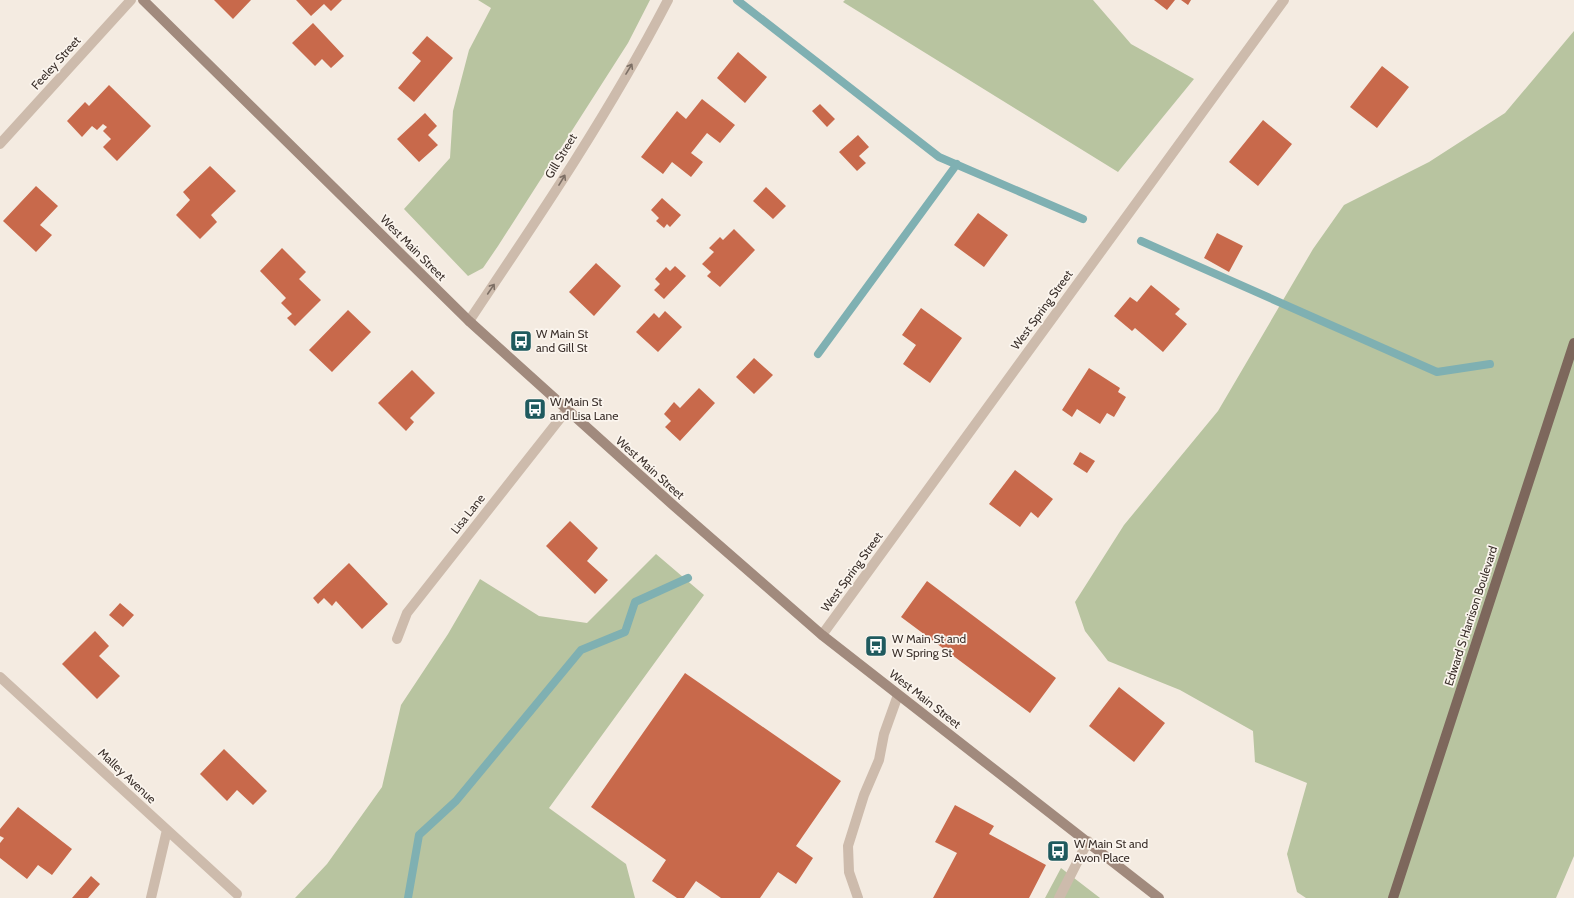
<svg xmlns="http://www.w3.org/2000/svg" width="1574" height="898" viewBox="0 0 1574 898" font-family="Cabin,sans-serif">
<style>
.green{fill:#b8c4a0}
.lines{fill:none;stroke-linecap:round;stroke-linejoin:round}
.stream{stroke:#7fb0b2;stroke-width:8}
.building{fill:#c8694b}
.service{stroke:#cdbbac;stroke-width:10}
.minor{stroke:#cdbbac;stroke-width:10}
.secondary{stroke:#a18a7d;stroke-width:10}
.primary{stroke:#7d675c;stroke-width:10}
.oneway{stroke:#7d6f65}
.labels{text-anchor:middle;stroke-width:3.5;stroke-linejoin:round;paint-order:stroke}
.street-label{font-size:12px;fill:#3b302b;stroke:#fbf5ee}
.poi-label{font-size:12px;fill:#3b302b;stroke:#fbf5ee;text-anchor:start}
</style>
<rect width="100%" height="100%" fill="#f4ebe1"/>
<path class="green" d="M478 0H650L628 43 498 246 483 268 468 276 404 209 450 158 453 111 469 50 491 8Z
M845 0H1093L1131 44 1194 79 1118 172 843 2Z
M1574 31V856L1556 898H1306L1297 892 1287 854 1307 783 1255 762 1253 731 1180 690 1108 661 1085 631 1075 602 1124 525 1218 411 1313 249 1344 205 1429 162 1505 113Z
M656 554 704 595 549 808 626 864 635 898H295L327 864 382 787 401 705 448 634 480 579 539 616 587 623Z
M1061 868 1100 898H1045Z"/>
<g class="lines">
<path class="stream" d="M737 0 939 157 1083 219
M1141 241 1437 372 1490 364
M818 354 957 164
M408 898 419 835 456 801 581 650 625 632 635 602 688 578"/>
</g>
<path class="building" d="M214 0H251L233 19Z
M296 0H342L331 11 324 4 311 16Z
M1154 0H1175L1167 10Z
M1181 0H1191L1188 5Z
M313 23 344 56 331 68 322 59 315 66 292 43Z
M427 36 453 58 414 102 398 88 421 61 412 53Z
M738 52 767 77 745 103 717 78Z
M1382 66 1409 87 1377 128 1350 107Z
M109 85 151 126 117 161 103 147 111 139 103 131 107 127 103 124 97 130 92 126 82 137 67 121 85 102 89 106Z
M702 99 735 125 720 143 707 133 691 153 703 162 691 177 672 162 663 174 641 157 677 111 686 119Z
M820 104 835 119 827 127 812 111Z
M425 113 437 126 428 135 438 145 419 162 397 139Z
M1263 120 1292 144 1258 186 1229 162Z
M858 135 869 147 859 156 866 163 857 171 839 152Z
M210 166 236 191 211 215 217 222 200 239 176 215 190 200 183 192Z
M36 186 58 206 40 225 52 235 36 252 3 221Z
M766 187 786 206 773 219 753 201Z
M662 198 681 215 670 227 667 224 664 228 656 221 659 218 651 210Z
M978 213 1008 235 984 267 954 245Z
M734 229 755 250 720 287 707 276 711 272 702 264 714 252 709 248 720 237 723 240Z
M1217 233 1243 246 1229 272 1204 258Z
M282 248 306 272 299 279 321 300 295 326 287 318 292 314 281 303 286 298 260 271Z
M596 263 621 286 594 316 569 292Z
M675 266 686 276 664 299 654 290 660 284 655 279 666 267 670 271Z
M1151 285 1180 309 1175 314 1187 324 1163 352 1135 328 1132 331 1114 316 1130 297 1137 302Z
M921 308 962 338 930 383 903 364 916 345 902 335Z
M348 310 371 332 332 372 309 350Z
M665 311 682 327 658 352 636 332 654 313 659 318Z
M754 358 773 375 754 394 736 377Z
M1089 368 1120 388 1118 392 1126 397 1114 417 1107 413 1100 424 1077 409 1072 417 1062 410Z
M412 370 435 393 410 418 414 422 406 431 378 403Z
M699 388 715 403 680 441 665 427 671 421 664 414 674 402 680 408Z
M1080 452 1095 461 1087 473 1073 464Z
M1015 470 1053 499 1038 518 1031 512 1020 527 989 504Z
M570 521 598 548 587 561 608 580 595 594 546 546Z
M349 563 388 604 362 629 336 601 332 606 324 598 318 604 313 598Z
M927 581 1056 678 1030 713 901 617Z
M120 603 134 615 123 627 109 615Z
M95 631 109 646 99 656 120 676 97 699 62 664Z
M685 673 841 781 796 846 813 858 796 884 778 872 760 898H721L696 881 684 898H677L652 881 666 860 591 807Z
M1119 687 1165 723 1134 762 1089 726Z
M224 749 267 791 253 805 237 790 227 801 200 774Z
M955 805 994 826 989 834 1046 865 1029 898H933L957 853 935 842Z
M18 807 72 849 52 875 38 865 27 879 0 858V843L4 838 0 836V829Z
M91 876 100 884 88 898H72Z"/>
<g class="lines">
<path class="service" d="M858 898 849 872 848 846 864 795 879 760 884 734 898 695"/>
<path class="minor" d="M0 144 131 0
M469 321C539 217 610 112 668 0
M822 635 1284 0
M397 639 407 613 566 411
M0 677 237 894
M151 898 167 830
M1059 898 1088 841"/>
<path class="secondary" d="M143 0 469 321 673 505 822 635 1159 898"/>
<path class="primary" d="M1393 898 1574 343"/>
</g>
<defs><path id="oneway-shaft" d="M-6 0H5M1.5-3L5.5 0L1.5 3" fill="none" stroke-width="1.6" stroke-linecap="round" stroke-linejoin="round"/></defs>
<g class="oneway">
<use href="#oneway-shaft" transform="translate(629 69) rotate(-59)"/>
<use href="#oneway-shaft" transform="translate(562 180) rotate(-59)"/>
<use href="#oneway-shaft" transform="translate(491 289) rotate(-56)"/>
</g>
<defs>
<g id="bus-square" transform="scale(1.15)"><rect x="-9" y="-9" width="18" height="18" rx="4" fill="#1f5a5e" stroke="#fbf5ee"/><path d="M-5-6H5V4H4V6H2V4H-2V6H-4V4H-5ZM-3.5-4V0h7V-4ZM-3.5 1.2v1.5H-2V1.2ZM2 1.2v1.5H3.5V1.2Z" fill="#fff"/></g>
</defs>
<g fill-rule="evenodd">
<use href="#bus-square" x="521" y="341"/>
<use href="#bus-square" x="535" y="409"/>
<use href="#bus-square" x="876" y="646"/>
<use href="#bus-square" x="1058" y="851"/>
</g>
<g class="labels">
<g class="street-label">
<text transform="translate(56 63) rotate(-48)" y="4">Feeley Street</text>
<text transform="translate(561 156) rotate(-59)" y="4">Gill Street</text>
<text transform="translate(413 248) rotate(45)" y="4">West Main Street</text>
<text transform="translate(1042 310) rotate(-54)" y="4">West Spring Street</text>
<text transform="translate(650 468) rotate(42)" y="4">West Main Street</text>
<text transform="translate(468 514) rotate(-52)" y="4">Lisa Lane</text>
<text transform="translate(852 572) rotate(-54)" y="4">West Spring Street</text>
<text transform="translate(1471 616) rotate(-72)" y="4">Edward S Harrison Boulevard</text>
<text transform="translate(925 699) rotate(38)" y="4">West Main Street</text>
<text transform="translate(127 776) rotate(43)" y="4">Malley Avenue</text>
</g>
<g class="poi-label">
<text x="536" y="338">W Main St<tspan x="536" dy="14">and Gill St</tspan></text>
<text x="550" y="406">W Main St<tspan x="550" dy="14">and Lisa Lane</tspan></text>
<text x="892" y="643">W Main St and<tspan x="892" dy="14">W Spring St</tspan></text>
<text x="1074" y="848">W Main St and<tspan x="1074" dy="14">Avon Place</tspan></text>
</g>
</g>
</svg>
